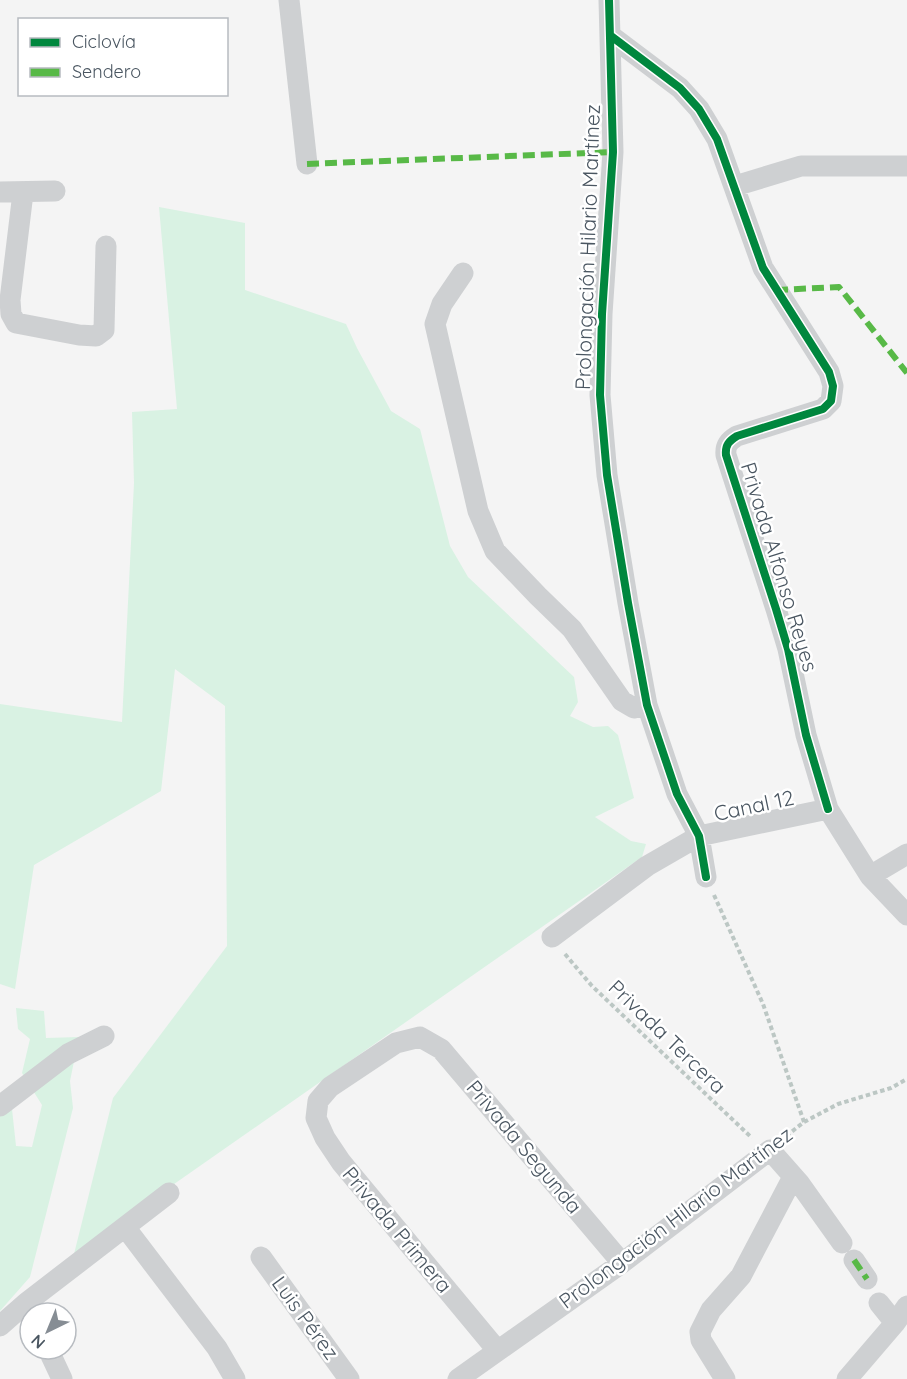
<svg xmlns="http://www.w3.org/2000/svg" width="907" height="1379" viewBox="0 0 907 1379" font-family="Quicksand,sans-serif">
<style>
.green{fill:#d9f2e3}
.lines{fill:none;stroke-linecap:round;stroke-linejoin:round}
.path{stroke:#bcc7c4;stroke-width:4;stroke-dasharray:4.5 3;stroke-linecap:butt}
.minor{stroke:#ced0d2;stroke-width:21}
.quiet{stroke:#58b947;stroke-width:6;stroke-dasharray:12 6;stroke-linecap:butt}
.cycleway-casing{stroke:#fff;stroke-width:11}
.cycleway{stroke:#00873e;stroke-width:8}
.labels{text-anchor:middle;stroke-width:5;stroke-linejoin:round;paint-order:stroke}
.street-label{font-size:21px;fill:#4a5661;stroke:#fff}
</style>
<rect width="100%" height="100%" fill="#f4f4f4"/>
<path class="green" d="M159 207 245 223V290L346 324 357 348 391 411 420 429 450 546 468 577 574 677 578 702 570 716 593 727 608 726 618 735 634 798 595 817 631 841 646 844 642 857 74 1254 113 1098 227 946 225 706 175 669 161 791 34 865 15 989 0 984V704L122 722 134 483 132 412 177 409Z
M16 1008 44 1011 46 1038 79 1037 70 1081 73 1108 30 1277 0 1311V1100L12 1109 16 1146 32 1147 42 1105 22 1073 30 1039 18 1029Z"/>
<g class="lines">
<path class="path" d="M714 895 763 1004 804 1122 785 1137
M565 954 592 986 752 1138
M804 1122 838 1104 891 1088 907 1079"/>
<path class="minor" d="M289 0 307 164
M609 0 613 152 602 314 600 395 607 475 628 603 647 705 677 794 699 836 706 877
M611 36 680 88 699 109 717 139 763 268 829 372 833 386 831 401 823 409 737 436C729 441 725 445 726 455L776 609 788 649 806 735 828 809
M735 186 801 166H907
M0 192 55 191
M23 193 10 300 11 314 16 323 79 335 96 336 104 330 106 246
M463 273 442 304 435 324 478 511 495 551 538 596 572 629 622 701 634 708 647 705
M870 876 907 854
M552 937 647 866 699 836 828 809 870 876 907 915
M0 1106 68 1054 104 1036
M125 1227 217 1348 235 1379
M261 1257 349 1379
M854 1260 867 1279
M879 1303 895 1323
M0 1326 26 1303 169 1193
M48 1349 62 1379
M497 1350 341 1162 325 1138 316 1118 318 1101 330 1087 396 1043 420 1037 441 1049 622 1263
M458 1379 622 1263 770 1150 800 1184 842 1243
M725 1379 701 1340 700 1332 711 1310 741 1276 793 1177
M847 1379 895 1323 907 1306"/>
<path class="quiet" d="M307 164 613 152
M776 290 839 287 907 373
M854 1260 867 1279"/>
<g class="cycleway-casing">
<path id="cycleway" d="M609 0 613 152 602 314 600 395 607 475 628 603 647 705 677 794 699 836 706 877
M611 36 680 88 699 109 717 139 763 268 829 372 833 386 831 401 823 409 737 436C729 441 725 445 726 455L776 609 788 649 806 735 828 809"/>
</g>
<use href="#cycleway" class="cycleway"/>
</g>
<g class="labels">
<g class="street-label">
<text transform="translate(588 247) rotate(-88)" y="7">Prolongación Hilario Martínez</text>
<text transform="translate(779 567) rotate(73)" y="7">Privada Alfonso Reyes</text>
<text transform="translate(754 806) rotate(-12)" y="7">Canal 12</text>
<text transform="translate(667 1037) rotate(44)" y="7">Privada Tercera</text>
<text transform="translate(524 1147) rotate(50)" y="7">Privada Segunda</text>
<text transform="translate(676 1218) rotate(-37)" y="7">Prolongación Hilario Martínez</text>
<text transform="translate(397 1230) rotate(50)" y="7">Privada Primera</text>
<text transform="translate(305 1318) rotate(54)" y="7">Luis Pérez</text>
</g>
</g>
<rect x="18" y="18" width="210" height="78" fill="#ffffff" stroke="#b7bbc0" stroke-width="1.5"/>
<rect x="30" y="38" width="30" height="9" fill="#00873e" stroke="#b7bbc0" stroke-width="1.5"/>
<text x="72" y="48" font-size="18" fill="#4a5661">Ciclovía</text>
<rect x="30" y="68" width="30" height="9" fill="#58b947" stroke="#b7bbc0" stroke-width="1.5"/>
<text x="72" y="78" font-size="18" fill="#4a5661">Sendero</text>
<g transform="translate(48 1331) rotate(223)"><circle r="28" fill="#ffffff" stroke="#b7bbc0" stroke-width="1.5"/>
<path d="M0-4.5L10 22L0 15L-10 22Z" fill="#868d94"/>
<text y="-9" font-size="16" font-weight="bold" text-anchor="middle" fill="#4a5661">N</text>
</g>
</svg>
